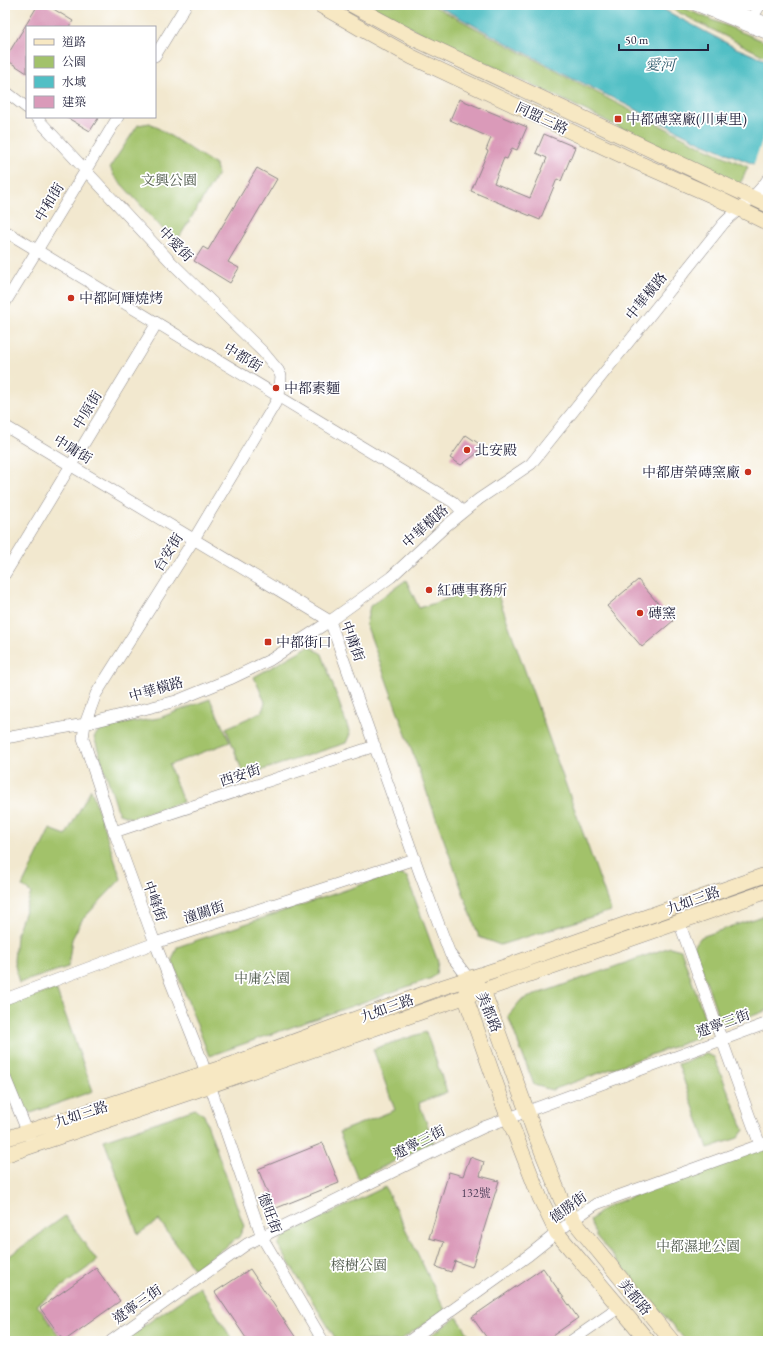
<svg xmlns="http://www.w3.org/2000/svg" width="773" height="1346" viewBox="0 0 773 1346" font-family="'EB Garamond','Noto Serif TC',serif">
<style>
.green{fill:#a2c26b;stroke:#627253}
.water{fill:#51bfc5;stroke:#3a7080}
.pier{fill:#f2e8cf}
.building{fill:#da9ab9}
.lines{fill:none;stroke-linecap:round;stroke-linejoin:round}
.street-casing{stroke:#8a8585;stroke-width:12}
.secondary-casing{stroke:#8a8585;stroke-width:16}
.street{stroke:#fff;stroke-width:11}
.secondary{stroke:#f7e8c3;stroke-width:15}
.poi-dot{fill:#c8321e;stroke:#fff;stroke-width:1.5}
.labels{text-anchor:middle;stroke-width:3.5;stroke-linejoin:round;paint-order:stroke}
.number-label{font-size:12px;fill:#50405a}
.street-label{font-size:14px;fill:#22223b;stroke:#fff}
.poi-label{font-size:14px;fill:#22223b;stroke:#fff;text-anchor:start}
.park-label{font-size:14px;fill:#4f5a4c;stroke:#fff}
.water-label{font-size:15px;font-style:italic;fill:#356172;stroke:#fff}
</style>
<rect width="100%" height="100%" fill="#fff"/>
<filter id="ink" filterUnits="userSpaceOnUse"><feTurbulence type="fractalNoise" baseFrequency=".025" numOctaves="2"/><feDisplacementMap in="SourceGraphic" scale="8" xChannelSelector="R" yChannelSelector="G"/><feConvolveMatrix kernelMatrix="1 2 1 2 8 2 1 2 1" color-interpolation-filters="sRGB"/></filter>
<filter id="wash" filterUnits="userSpaceOnUse"><feTurbulence type="fractalNoise" baseFrequency=".012" numOctaves="4" result="noise"/><feDisplacementMap in="SourceGraphic" scale="16" xChannelSelector="R" yChannelSelector="G"/><feGaussianBlur stdDeviation="0.9" result="paint"/><feColorMatrix in="noise" values="0 0 0 0 0 0 0 0 0 0 0 0 0 0 0 0 0 1.4 0 .05"/><feComposite in="paint" operator="in"/></filter>
<g filter="url(#wash)">
<rect width="100%" height="100%" fill="#f2e8cf"/>
<path class="green" d="M368 5H432L622 106 699 145 748 167 741 182 737 185 517 77 446 46Z
M664 5H676L768 43V58Z
M150 123 216 165 218 174 180 236 171 238 114 176 110 167 138 125Z
M406 580 419 608 494 584 611 911 500 945 479 937 366 624 370 606Z
M309 646 322 654 350 734 346 743 244 776 226 728 262 712 265 702 254 677Z
M210 699 230 742 169 765 183 802 132 818 119 814 94 737 102 727 159 718Z
M91 789 121 879 82 920 72 939 68 967 19 983 14 961 16 936 31 893 22 886 50 829 66 835Z
M396 873 407 877 438 962 436 974 432 978 209 1056 172 960 177 947Z
M768 914V1010L731 1024 720 1021 694 946 701 937Z
M670 947 681 950 708 1027 698 1038 552 1090 534 1085 508 1016 521 1000Z
M56 989 93 1091 31 1113 23 1109 5 1064V1005Z
M426 1032 447 1092 419 1103 434 1142 358 1179 339 1132 395 1110 373 1049Z
M706 1054 714 1057 744 1130 738 1138 708 1148 678 1064Z
M195 1109 204 1115 244 1226 239 1237 194 1269 159 1220 138 1234 104 1140Z
M768 1142V1341H686L596 1236 590 1220 606 1207Z
M385 1187 445 1310 399 1341H337L278 1245 285 1235Z
M65 1216 97 1261 37 1305 63 1341H5V1259Z
M200 1287 233 1341H122Z
M457 1317 473 1341H423Z"/>
<path class="water" d="M436 5H655L736 48 768 61V170L700 142 565 74Z"/>
<path class="pier" d="M768 124V172L753 166Z"/>
<g id="blocks">
<path class="building" d="M38 5H47L73 21 69 27H27V73L5 59Z
M459 99 527 127 517 150 512 148 507 159 504 158 494 183 530 198 547 158 536 153 544 134 575 147 561 181 557 179 540 220 471 191 488 151 486 150 491 138 450 120Z
M66 117H99L90 131Z
M257 168 277 179 228 262 239 268 230 283 194 261 203 247 208 250Z
M466 435 481 445 475 455 461 465 450 458Z
M638 580 673 621 642 647 607 606Z
M323 1143 339 1183 274 1209 258 1169Z
M470 1157 484 1162 480 1176 499 1181 472 1267 455 1261 451 1272 436 1267 444 1242 429 1238 449 1172 463 1176Z
M96 1268 120 1301 64 1341 40 1308Z
M543 1268 578 1318 545 1341H489L472 1317Z
M250 1269 298 1341H248L215 1292Z"/>
</g>
</g>
<g filter="url(#ink)">
<use href="#blocks" fill-opacity="0" stroke="#8a8585" stroke-width="1"/>
<g class="lines">
<g class="street-casing">
<path id="street" d="M695 5 768 34
M719 5 768 23
M752 18 760 5
M155 56 186 5
M5 91 27 108
M36 117 170 261 263 352 278 370 281 376 279 397 194 539 96 694 85 724 83 738 111 823 155 943 199 1053 262 1237 323 1341
M5 231 453 502 463 512
M5 303 118 117
M5 426 330 621 420 874 450 954 469 979
M5 574 157 323
M5 738 85 724 176 701 230 679 270 660 330 621 391 577 447 525 479 499 531 464 723 224C737 209 756 198 768 179
M114 832 375 746
M679 922 760 1145
M5 999 155 943 415 859
M5 1077 30 1138
M111 1341 247 1244 459 1139 484 1127 768 1023
M409 1341 529 1255 573 1220 596 1204 768 1142
M571 1341 620 1307"/>
</g>
<g class="secondary-casing">
<path id="secondary" d="M320 5 365 31 412 57 634 161 713 196 768 223
M352 5 417 40 541 98 768 205
M476 985 483 990 534 1131 561 1199 573 1220 672 1341
M467 987 465 996 502 1101 540 1198 557 1233 648 1341
M5 1139 233 1064 437 989 510 965 768 874
M5 1155 194 1091 768 891"/>
</g>
<use href="#street" class="street"/>
<use href="#secondary" class="secondary"/>
</g>
</g>
<g class="poi-dot">
<rect x="614" y="115" width="8" height="8" rx="2"/>
<circle cx="71" cy="298" r="4"/>
<circle cx="276" cy="388" r="4"/>
<circle cx="467" cy="450" r="4"/>
<circle cx="748" cy="472" r="4"/>
<circle cx="429" cy="590" r="4"/>
<circle cx="640" cy="613" r="4"/>
<rect x="264" y="638" width="8" height="8" rx="2"/>
</g>
<g class="labels">
<g class="number-label">
<text x="476" y="1197">132號</text>
</g>
<g class="street-label">
<text transform="translate(542 118) rotate(25)" y="5">同盟三路</text>
<text transform="translate(49 202) rotate(-59)" y="5">中和街</text>
<text transform="translate(176 244) rotate(46)" y="5">中愛街</text>
<text transform="translate(646 296) rotate(-51)" y="5">中華橫路</text>
<text transform="translate(243 357) rotate(31)" y="5">中都街</text>
<text transform="translate(87 410) rotate(-59)" y="5">中原街</text>
<text transform="translate(73 449) rotate(31)" y="5">中庸街</text>
<text transform="translate(425 526) rotate(-42)" y="5">中華橫路</text>
<text transform="translate(168 552) rotate(-58)" y="5">台安街</text>
<text transform="translate(353 641) rotate(70)" y="5">中庸街</text>
<text transform="translate(156 689) rotate(-16)" y="5">中華橫路</text>
<text transform="translate(240 775) rotate(-18)" y="5">西安街</text>
<text transform="translate(693 900) rotate(-20)" y="5">九如三路</text>
<text transform="translate(155 901) rotate(70)" y="5">中峰街</text>
<text transform="translate(204 912) rotate(-18)" y="5">潼關街</text>
<text transform="translate(387 1008) rotate(-20)" y="5">九如三路</text>
<text transform="translate(489 1012) rotate(67)" y="5">美都路</text>
<text transform="translate(723 1023) rotate(-20)" y="5">遼寧三街</text>
<text transform="translate(81 1114) rotate(-18)" y="5">九如三路</text>
<text transform="translate(419 1142) rotate(-27)" y="5">遼寧三街</text>
<text transform="translate(568 1207) rotate(-36)" y="5">德勝街</text>
<text transform="translate(270 1213) rotate(70)" y="5">德旺街</text>
<text transform="translate(635 1297) rotate(50)" y="5">美都路</text>
<text transform="translate(137 1304) rotate(-35)" y="5">遼寧三街</text>
</g>
<g class="poi-label">
<text x="626" y="124">中都磚窯廠(川東里)</text>
<text x="79" y="303">中都阿輝燒烤</text>
<text x="284" y="393">中都素麵</text>
<text x="475" y="455">北安殿</text>
<text x="740" y="477" text-anchor="end">中都唐榮磚窯廠</text>
<text x="437" y="595">紅磚事務所</text>
<text x="648" y="618">磚窯</text>
<text x="276" y="647">中都街口</text>
</g>
<g class="park-label">
<text x="169" y="185">文興公園</text>
<text x="262" y="983">中庸公園</text>
<text x="698" y="1251">中都濕地公園</text>
<text x="359" y="1270">榕樹公園</text>
</g>
<g class="water-label">
<text x="660" y="70">愛河</text>
</g>
</g>
<rect width="773" height="1346" fill="none" stroke="#fff" stroke-width="20"/>
<rect x="26" y="26" width="130" height="92" fill="#ffffff" stroke="#a7a7b1"/>
<rect x="34" y="39" width="20" height="6" fill="#f7e8c3" stroke="#a7a7b1"/>
<text x="62" y="46" font-size="12" fill="#22223b">道路</text>
<rect x="34" y="56" width="20" height="12" fill="#a2c26b" stroke="#a7a7b1"/>
<text x="62" y="66" font-size="12" fill="#22223b">公園</text>
<rect x="34" y="76" width="20" height="12" fill="#51bfc5" stroke="#a7a7b1"/>
<text x="62" y="86" font-size="12" fill="#22223b">水域</text>
<rect x="34" y="96" width="20" height="12" fill="#da9ab9" stroke="#a7a7b1"/>
<text x="62" y="106" font-size="12" fill="#22223b">建築</text>
<path d="M619 44v6h89v-6" fill="none" stroke="#22223b" stroke-width="2"/>
<text x="625" y="44" font-size="12" fill="#22223b" stroke="#ffffff" stroke-width="3" paint-order="stroke">50 m</text>
</svg>
